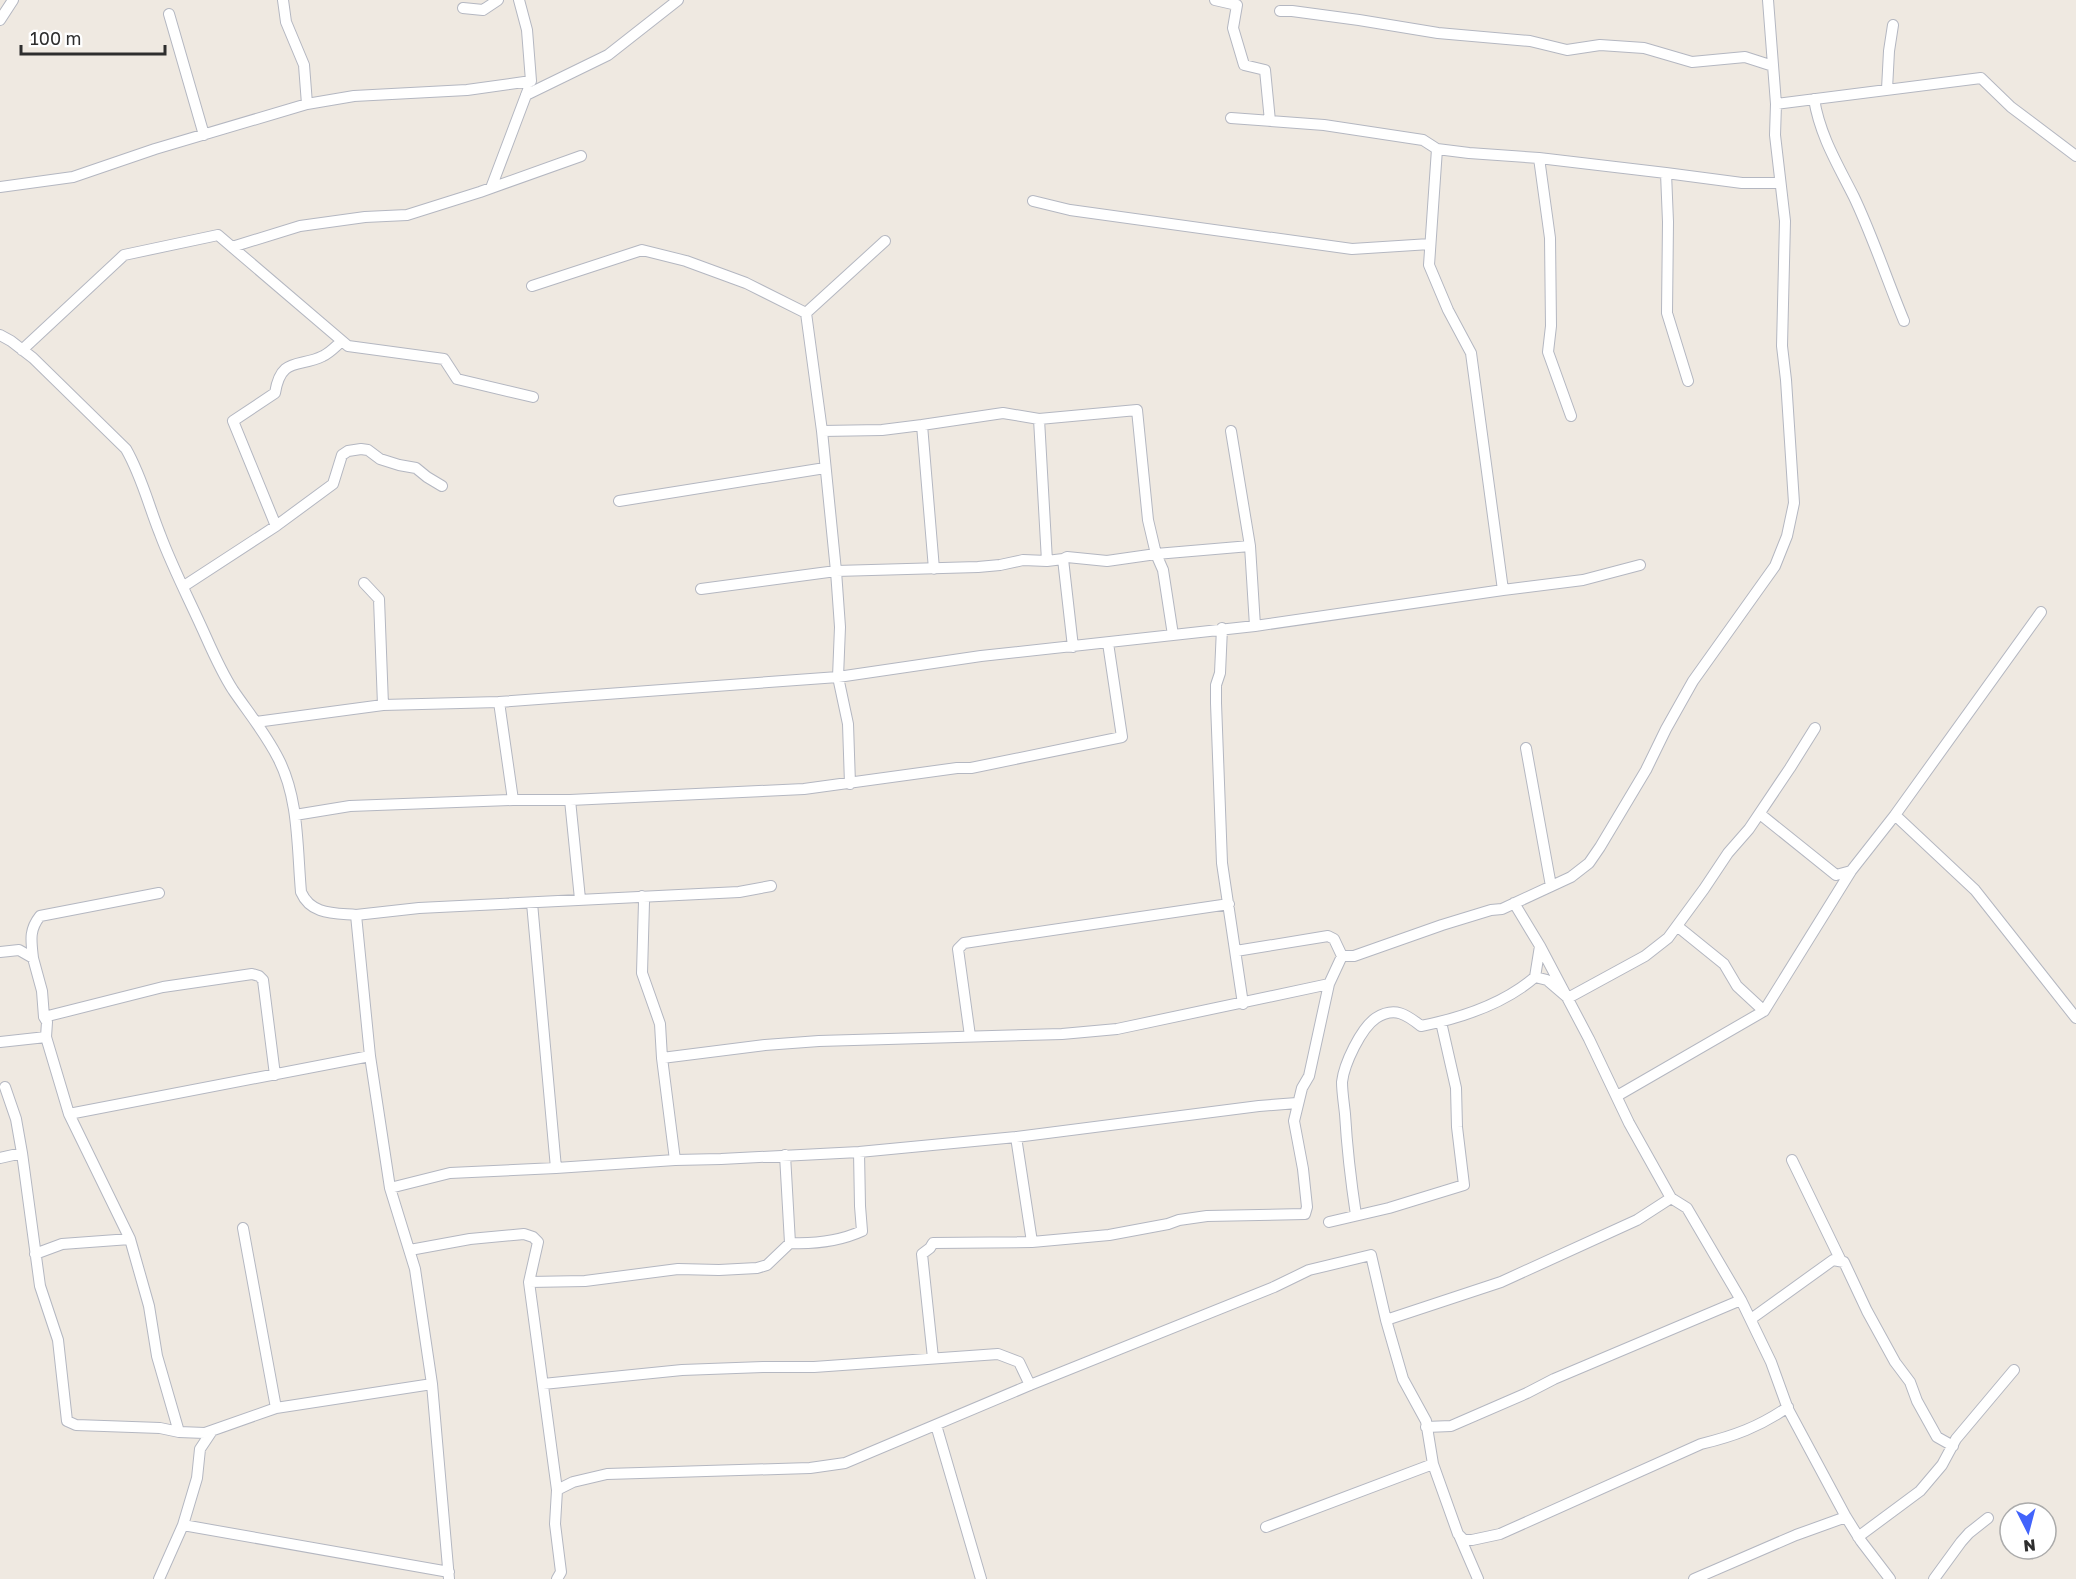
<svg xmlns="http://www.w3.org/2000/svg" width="2076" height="1579" viewBox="0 0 2076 1579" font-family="'Golos Text',sans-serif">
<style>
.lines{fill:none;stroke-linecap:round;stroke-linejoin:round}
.street-casing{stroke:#b4b7c1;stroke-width:12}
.street{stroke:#fff;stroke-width:10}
</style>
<rect width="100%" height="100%" fill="#efe9e1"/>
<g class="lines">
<g class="street-casing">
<path id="street" d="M1215 0 1237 5 1233 28 1244 65 1265 70 1270 121
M463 8 483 10 498 0
M1280 11H1292L1359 20 1438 33 1530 41 1567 50 1600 45 1644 48 1692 62 1745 57 1773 66
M169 14 204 135
M0 20 13 0
M1887 89 1889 51 1893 25
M526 95 608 55 678 0
M1814 99C1820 136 1838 165 1854 197 1873 237 1887 280 1904 321
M307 104 354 96 467 90 531 81 527 30 519 0
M1776 104 1981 78 2011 107 2076 156
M1231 118 1324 125 1423 140 1437 149
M1539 158 1469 153 1437 149 1429 265 1448 310 1471 353 1503 590 1583 580 1640 565
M0 187 73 177 155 149 307 104 304 65 286 22 283 0
M491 188 528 90
M1033 201 1070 210 1352 249 1430 244
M232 247 300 226 365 217 407 215 480 192 581 156
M532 286 642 250 686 261 746 283 806 313
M806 313 822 431 836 571 840 627 838 677 848 724 850 784
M806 313 885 241
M0 335 11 341 33 358 126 449C142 477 148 504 160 534 173 569 191 603 206 637 214 655 222 673 233 690 248 712 266 734 278 758 299 798 297 847 301 892 311 915 334 913 356 915L370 1056 390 1188 415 1269 432 1384 449 1579
M22 350 124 255 218 235 348 346 444 359 457 379 533 397
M1688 381 1667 313 1668 222 1666 173 1742 183H1780
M1571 416 1548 352 1551 326 1550 238 1539 158 1666 173
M922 425 1003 413 1039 419
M822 431 882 430 922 425 934 569
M1231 431 1250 546 1255 626
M619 501 825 468
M276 526 233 421 275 393C281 356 299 368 323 356 330 353 336 346 342 341
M1063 559 1073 647
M1047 561 1039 419 1137 410 1148 520 1156 554 1163 570 1173 635
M364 583 379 599 383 705
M184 586 276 526 333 484 342 455 348 451 361 449 368 450 380 459 399 465 416 468 427 477 442 486
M701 589 836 571 978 567 1000 565 1023 560 1047 561 1063 559 1067 557 1107 561 1156 554 1250 546
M2041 612 1895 815 1975 890 2076 1018
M1222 628 1220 673 1216 685V703L1222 863 1243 1004
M499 702 838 677 981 656 1255 626 1503 590
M256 722 383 705 499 702 513 800
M1526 748 1551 886
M570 800 580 899
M1760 814 1836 875 1851 871 1895 815
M295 815 350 806 513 800H570L804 789 957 768H971L1122 737 1108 643
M642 896 644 902 642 973 660 1024 662 1058 675 1160
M532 903 556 1168
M1514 903 1540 946 1589 1039 1629 1123 1671 1198 1687 1208 1741 1300 1771 1362 1788 1409 1846 1517 1861 1541 1890 1579
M356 915 419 908 739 892 771 886
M1677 926 1724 964 1737 986 1764 1011
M0 952 19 950 33 958C31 940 29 930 40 916L159 893
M1342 956H1354L1442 925 1491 910 1502 909 1571 877 1589 863 1600 847 1646 770 1666 729 1693 681 1775 566 1787 536 1794 503 1786 380 1782 346 1785 221 1775 135 1776 104 1768 0
M33 958 42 991 44 1017 47 1022 46 1037 69 1114 130 1239 149 1306 157 1356 179 1432
M1535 977 1547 980 1568 998 1645 956 1668 938 1704 889 1728 853 1749 829 1790 768 1815 728
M44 1017 163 987 252 974 259 976 263 980 275 1075
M970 1036 958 949 964 943 1229 904
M0 1042 46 1037
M662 1058 765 1045 819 1041 1062 1034 1117 1029 1329 984
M5 1087 16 1119 22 1153 40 1286 58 1340 67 1421 76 1425 160 1428 179 1432 205 1433 276 1408 432 1384
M1617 1096 1764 1011 1851 871
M69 1114 370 1056
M1016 1137 1032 1242
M785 1155 790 1243
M0 1158 22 1153
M1792 1160 1841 1261
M390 1188 450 1173 556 1168 675 1160 721 1159 859 1152 1016 1137 1259 1106 1297 1103
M1356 1215C1351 1182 1347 1148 1345 1114 1344 1104 1342 1092 1342 1082 1344 1064 1361 1028 1376 1018 1395 1006 1407 1015 1421 1026 1461 1018 1505 1003 1535 977L1540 946
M1329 1222 1389 1208 1464 1185 1457 1127 1456 1088 1441 1022
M243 1228 276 1408
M410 1250 470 1239 524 1234 533 1237 538 1242 529 1282 557 1490 555 1524 561 1572 557 1579
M35 1254 62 1244 130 1239
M529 1282 585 1281 678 1269 719 1270 757 1268 767 1265 790 1243C814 1244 840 1241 862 1231L860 1206 859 1152
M1751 1319 1833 1260 1844 1262 1867 1311 1895 1362 1910 1382 1917 1401 1937 1437 1953 1446
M1386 1320 1501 1282 1637 1220 1671 1198
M933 1358 922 1254 930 1248 933 1243 1032 1242 1109 1235 1168 1224 1179 1220 1207 1216 1305 1214 1307 1207 1303 1169 1294 1121 1302 1088 1309 1076 1329 984 1342 956 1334 939 1328 936 1236 951
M543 1384 682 1370 763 1367H814L998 1354 1019 1362 1030 1385
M936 1425 981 1579
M1426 1427 1451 1426 1527 1393 1554 1379 1741 1300
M557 1490 573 1482 607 1474 810 1468 845 1463 1030 1385 1274 1287 1309 1270 1371 1255 1386 1320 1403 1379 1426 1421 1433 1464 1458 1534 1464 1540H1472L1500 1534 1701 1444C1734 1436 1759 1427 1788 1407
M183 1525 449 1572
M1266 1527 1433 1464
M1459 1535 1478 1579
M1858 1537 1920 1491 1942 1465 1956 1439 2014 1370
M159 1579 183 1525 197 1478 200 1449 212 1431
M1694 1579 1796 1535 1846 1517
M1934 1579 1961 1542 1969 1533 1988 1518"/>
</g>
<use href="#street" class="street"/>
</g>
<g transform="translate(2028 1531) rotate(174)"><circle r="28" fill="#ffffff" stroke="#ababab" stroke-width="1.5"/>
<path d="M0-4.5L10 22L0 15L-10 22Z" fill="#4264fb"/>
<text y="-9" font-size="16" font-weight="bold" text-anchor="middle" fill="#2e2e2e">N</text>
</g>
<path d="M21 45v9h144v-9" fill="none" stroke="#2e2e2e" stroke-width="3"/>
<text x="30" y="45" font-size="18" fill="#2e2e2e" stroke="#ffffff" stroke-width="4.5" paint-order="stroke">100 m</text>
</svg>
